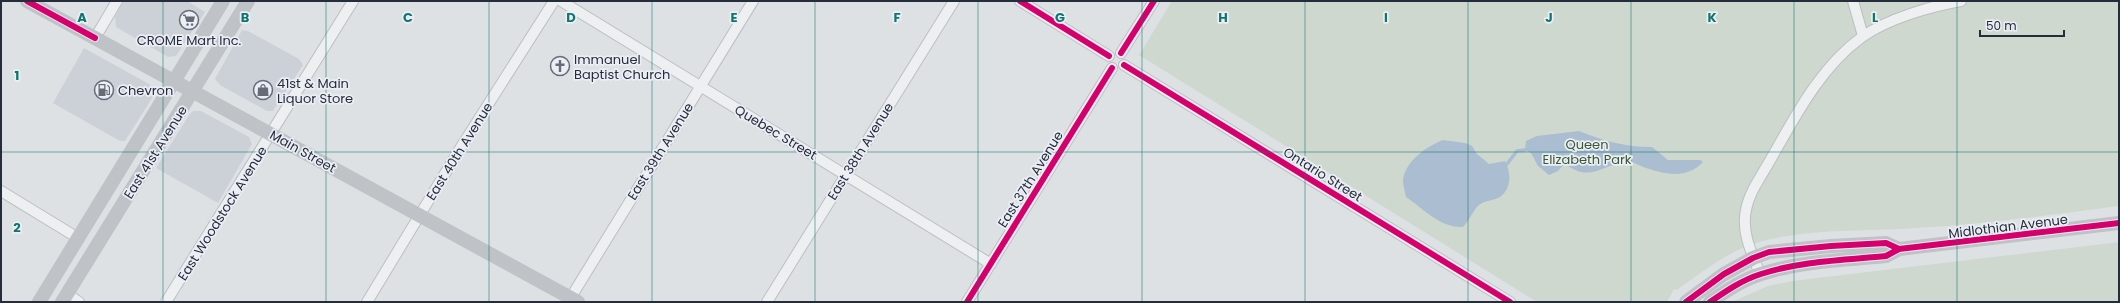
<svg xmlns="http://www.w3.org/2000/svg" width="2120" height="303" viewBox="0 0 2120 303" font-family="Poppins,sans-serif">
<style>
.built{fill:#ccd0d7}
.green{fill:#ced8cf}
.water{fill:#abbdd0}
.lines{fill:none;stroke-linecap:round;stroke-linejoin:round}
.stream{stroke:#abbdd0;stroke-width:3.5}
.street-casing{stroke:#bcbfc2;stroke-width:12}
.street{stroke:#edeff1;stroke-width:10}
.secondary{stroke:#bfc2c7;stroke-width:14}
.cycleway-casing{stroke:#ebeef4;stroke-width:8}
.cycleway{stroke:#d6006c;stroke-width:6}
.grid{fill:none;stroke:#0f766e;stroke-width:1;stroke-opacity:0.55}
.labels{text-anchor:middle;stroke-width:3.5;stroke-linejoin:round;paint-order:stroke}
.poi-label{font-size:13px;fill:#252d3c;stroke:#ebeef4;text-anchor:start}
.street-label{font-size:13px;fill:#252d3c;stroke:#ebeef4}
.park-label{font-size:13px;fill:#395833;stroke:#ebeef4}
.grid-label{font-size:13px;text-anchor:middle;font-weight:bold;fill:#0f766e;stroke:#ebeef4;stroke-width:3.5;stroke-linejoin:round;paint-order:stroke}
</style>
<rect width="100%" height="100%" fill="#dee1e4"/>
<path class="built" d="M124 1H187L205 12 178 53 176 56 168 57 116 27 115 17Z
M242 30 248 31 299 59 303 65 273 111H267L220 85 215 79Z
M84 48 149 84 154 89V95L125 141H120L53 103Z
M193 111H201L249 137 252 144 218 203 156 168 189 115Z"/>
<path class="green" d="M1172 1H2119V206C2052 215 1985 224 1917 228 1867 232 1813 228 1763 241 1731 249 1703 271 1677 290L1674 289 1667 302H1537L1139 55Z
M2119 242V302H1732L1768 286 1792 281Z"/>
<path class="water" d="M1579 131C1604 141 1625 147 1652 147L1668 160H1700L1703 162C1686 180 1664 174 1643 167 1639 165 1635 163 1632 162 1614 159 1598 176 1581 172 1575 171 1569 166 1564 164L1558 171 1549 175 1538 166 1531 153 1525 150 1526 141 1537 136Z
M1443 140 1465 143 1472 146 1477 154 1489 164 1505 161C1511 172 1512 189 1500 197 1493 201 1485 200 1479 205 1474 209 1469 221 1463 227 1440 228 1424 209 1406 197 1405 192 1403 186 1403 181 1404 162 1427 146 1443 140Z"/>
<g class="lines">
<path class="stream" d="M1507 164 1517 151 1525 150"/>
<g class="street-casing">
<path id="street" d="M561 1 991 264
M1020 1 1109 56
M1853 1 1863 36
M95 38 117 1
M1121 53 1154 1
M1124 65 1510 302
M1 191 78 238
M1760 274C1752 254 1741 232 1746 210 1749 193 1760 178 1768 164 1794 119 1819 68 1862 37 1887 19 1931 6 1961 1
M67 294 79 302
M166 302 353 1
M367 302 461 147 554 1
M568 302 753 1
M767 302 954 1
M967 302 1112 68"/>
</g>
<use href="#street" class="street"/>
<path class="secondary" d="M27 1 578 302
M39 302 223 1
M62 302 248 1
M1686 302 1724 274 1753 258 1769 252 1831 246 1886 243 1899 249
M1710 302C1726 291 1742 280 1761 274 1801 261 1844 260 1886 256L1899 249 2119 223"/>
<g class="cycleway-casing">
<path id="cycleway" d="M27 1 95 38
M1020 1 1109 56
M1121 53 1154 1
M1124 65 1510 302
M967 302 1112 68
M1686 302 1724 274 1753 258 1769 252 1831 246 1886 243 1899 249
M1710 302C1726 291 1742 280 1761 274 1801 261 1844 260 1886 256L1899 249 2119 223"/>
</g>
<use href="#cycleway" class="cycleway"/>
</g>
<path class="grid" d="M163 1V302M326 1V302M489 1V302M652 1V302M815 1V302M978 1V302M1142 1V302M1305 1V302M1468 1V302M1631 1V302M1794 1V302M1957 1V302M1 152H2119"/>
<defs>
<g id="supermarket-ring" transform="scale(1)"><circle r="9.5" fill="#ebeef4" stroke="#666c77" stroke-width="1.5"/><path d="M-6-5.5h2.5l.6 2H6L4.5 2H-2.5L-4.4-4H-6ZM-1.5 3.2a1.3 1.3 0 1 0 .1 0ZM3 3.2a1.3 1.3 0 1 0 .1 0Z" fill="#666c77"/></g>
<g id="church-ring" transform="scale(1)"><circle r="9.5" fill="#ebeef4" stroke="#666c77" stroke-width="1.5"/><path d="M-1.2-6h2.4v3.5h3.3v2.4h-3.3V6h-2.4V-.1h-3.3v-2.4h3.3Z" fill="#666c77"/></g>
<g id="fuel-ring" transform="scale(1)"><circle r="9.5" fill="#ebeef4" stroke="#666c77" stroke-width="1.5"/><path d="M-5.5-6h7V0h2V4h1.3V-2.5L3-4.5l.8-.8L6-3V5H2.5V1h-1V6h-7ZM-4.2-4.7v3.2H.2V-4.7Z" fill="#666c77"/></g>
<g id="shop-ring" transform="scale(1)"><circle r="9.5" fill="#ebeef4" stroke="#666c77" stroke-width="1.5"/><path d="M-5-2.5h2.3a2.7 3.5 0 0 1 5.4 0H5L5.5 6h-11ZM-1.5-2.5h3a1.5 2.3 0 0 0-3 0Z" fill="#666c77"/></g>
</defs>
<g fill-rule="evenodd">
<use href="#supermarket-ring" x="189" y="20"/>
<use href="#church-ring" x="560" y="66"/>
<use href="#fuel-ring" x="104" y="90"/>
<use href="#shop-ring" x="263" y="90"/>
</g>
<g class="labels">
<g class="poi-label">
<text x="189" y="45" text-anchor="middle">CROME Mart Inc.</text>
<text x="574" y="64">Immanuel<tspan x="574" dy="15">Baptist Church</tspan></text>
<text x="277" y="88">41st &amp; Main<tspan x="277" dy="15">Liquor Store</tspan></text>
<text x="118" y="95">Chevron</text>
</g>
<g class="street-label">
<text transform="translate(776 132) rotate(31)" y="5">Quebec Street</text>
<text transform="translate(303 151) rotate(29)" y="5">Main Street</text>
<text transform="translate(459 151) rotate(-58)" y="5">East 40th Avenue</text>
<text transform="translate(660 151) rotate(-58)" y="5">East 39th Avenue</text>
<text transform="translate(860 151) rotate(-58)" y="5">East 38th Avenue</text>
<text transform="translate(155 152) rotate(-58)" y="5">East 41st Avenue</text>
<text transform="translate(1323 174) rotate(32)" y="5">Ontario Street</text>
<text transform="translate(1030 179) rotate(-58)" y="5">East 37th Avenue</text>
<text transform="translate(222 213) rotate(-58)" y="5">East Woodstock Avenue</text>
<text transform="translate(2008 226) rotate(-7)" y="5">Midlothian Avenue</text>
</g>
<g class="park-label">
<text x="1587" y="149">Queen<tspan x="1587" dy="15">Elizabeth Park</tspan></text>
</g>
</g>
<g class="grid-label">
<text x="82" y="22">A</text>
<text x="245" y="22">B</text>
<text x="408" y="22">C</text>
<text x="571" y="22">D</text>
<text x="734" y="22">E</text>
<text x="897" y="22">F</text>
<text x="1060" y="22">G</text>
<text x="1223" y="22">H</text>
<text x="1386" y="22">I</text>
<text x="1549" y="22">J</text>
<text x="1712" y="22">K</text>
<text x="1875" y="22">L</text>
<text x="17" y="80">1</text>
<text x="17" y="232">2</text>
</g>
<rect width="2120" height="303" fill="none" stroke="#252d3c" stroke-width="4"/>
<path d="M1980 30v6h84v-6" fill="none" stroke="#252d3c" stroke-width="2"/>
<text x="1986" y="30" font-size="12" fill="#252d3c" stroke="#ebeef4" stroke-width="3" paint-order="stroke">50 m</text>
</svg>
